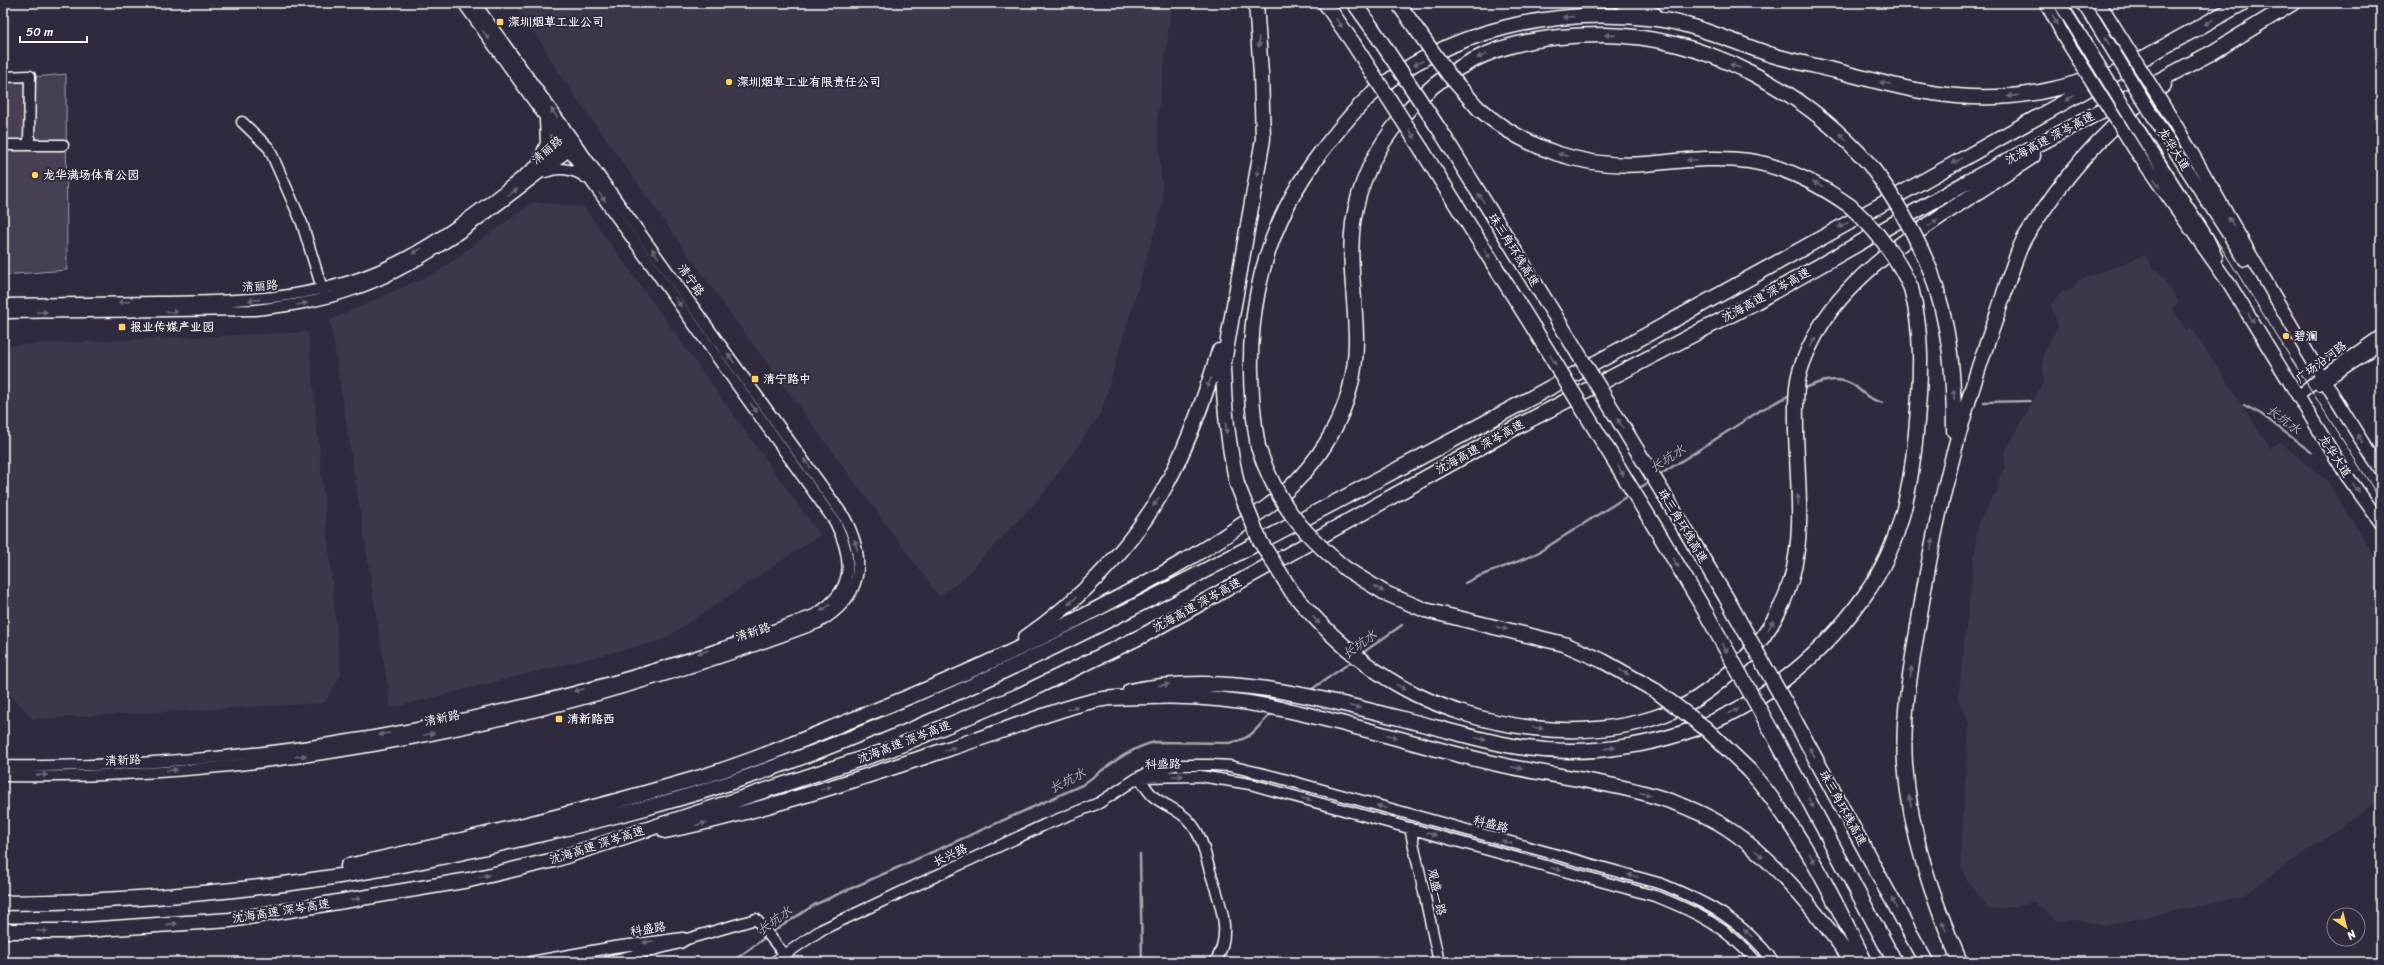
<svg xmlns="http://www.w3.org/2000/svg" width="2384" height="965" viewBox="0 0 2384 965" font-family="Sriracha,'LXGW WenKai TC',sans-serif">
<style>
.built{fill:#3c3749}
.green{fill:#464152;stroke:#a2a0a8}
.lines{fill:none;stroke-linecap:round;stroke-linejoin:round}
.stream{stroke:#a7a6ad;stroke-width:2.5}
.minor-casing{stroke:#fff;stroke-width:13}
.major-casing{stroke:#fff;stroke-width:15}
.highway-casing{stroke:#fff;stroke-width:17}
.minor{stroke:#2f2a3d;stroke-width:10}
.major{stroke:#2f2a3d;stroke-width:12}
.highway{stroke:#2f2a3d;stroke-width:14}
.tram{stroke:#fff;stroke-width:1}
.major-bridge-casing{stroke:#fff;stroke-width:15;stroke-linecap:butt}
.highway-bridge-casing{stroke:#fff;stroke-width:17;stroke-linecap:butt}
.major-bridge{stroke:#2f2a3d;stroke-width:12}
.highway-bridge{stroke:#2f2a3d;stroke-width:14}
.oneway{fill:#6d6a77}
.poi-dot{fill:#ffd166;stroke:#2f2a3d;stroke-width:1.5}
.labels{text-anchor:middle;stroke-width:4;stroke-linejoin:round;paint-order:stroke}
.poi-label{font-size:12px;font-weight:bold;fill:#fff;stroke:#2f2a3d;text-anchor:start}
.street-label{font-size:12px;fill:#fff;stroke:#2f2a3d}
.water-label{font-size:13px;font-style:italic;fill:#b6b4bb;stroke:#2f2a3d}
</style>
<rect width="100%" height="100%" fill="#2f2a3d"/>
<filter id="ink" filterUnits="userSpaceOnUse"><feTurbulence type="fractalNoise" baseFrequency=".025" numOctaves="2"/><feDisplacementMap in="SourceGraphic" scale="8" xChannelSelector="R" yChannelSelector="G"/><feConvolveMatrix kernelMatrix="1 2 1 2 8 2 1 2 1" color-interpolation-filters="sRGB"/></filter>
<g filter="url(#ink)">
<path class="built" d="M513 3H1172L1157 123 1163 202 1101 413 1044 493 960 582 939 596 738 324 558 72 541 42Z
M533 202 584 207 820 535 663 640 391 708 330 320 437 272Z
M2145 255 2154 270 2157 269 2179 302 2172 308 2186 330 2191 327 2270 448 2280 442 2327 481 2381 566V799L2241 897 2104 926 2079 920 2058 921 2035 903 1989 910 1967 881 1961 865V854L1969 724 1958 699 1978 523 1993 496 1998 493 1999 479 2005 467 2004 454 2043 383V354L2058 327 2051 304 2061 292 2071 291 2078 281Z
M308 332 341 675 324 703 33 719 10 695 3 598V352L12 345Z"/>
<path class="green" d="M66 74 67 270 3 275V80Z"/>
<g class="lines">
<path class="stream" d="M1802 389C1819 382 1840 374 1856 387 1865 395 1871 400 1883 403
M1984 402 2030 401
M2244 405 2261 414 2311 452
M1658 476 1761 410 1792 394
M1636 490 1651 481
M1465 583C1489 570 1515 565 1539 552L1629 495
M1361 654 1402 625
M1309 691 1354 660
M1287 704 1296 699
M1140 854 1142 962
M771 933 814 905 1082 785C1105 769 1128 748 1155 742L1229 743C1255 738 1254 729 1272 713
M732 962 767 936"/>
<g class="minor-casing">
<path id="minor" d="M3 77 30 76 29 145
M242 122 269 148 302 223 324 295
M3 145H63
M538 162 546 143 545 120
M545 172C558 167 574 168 586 178
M3 304C55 303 106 303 158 302 238 301 310 301 384 268 446 241 510 185 564 144L571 143
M3 313 255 310C290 306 323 301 356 289 430 264 506 198 569 151L572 147
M2319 385 2381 344
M2298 396 2322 376 2381 335
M3 766C279 770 556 712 814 615 855 591 854 560 835 522L463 3
M3 776C278 781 561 720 818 623 862 598 868 562 845 518L475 3
M1139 777C1144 784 1147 791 1154 797 1165 806 1180 810 1189 821 1203 836 1204 852 1210 871 1219 901 1234 933 1215 962
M1141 777 1200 776 1250 784 1658 897C1700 914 1726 927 1757 962
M1410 828 1439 962
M531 962 614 947 683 938
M607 962 680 943 687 939 756 919 784 954
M774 962 821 930 1044 825 1099 803 1139 777 1159 768 1175 765H1211L1230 766 1276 777 1662 884C1708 903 1743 921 1774 962"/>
</g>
<g class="major-casing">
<path id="major" d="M2046 3 2064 37
M2060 3 2077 30
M2082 3 2094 20
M2098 3 2106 13
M2177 127C2244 242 2308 359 2381 471
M2164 134 2245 260
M2147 144 2207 238 2216 257
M2135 150 2230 285 2347 476 2381 523"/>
</g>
<g class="highway-casing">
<path id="highway" d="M1325 3 1353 43
M1354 3 1372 28
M1623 3 1654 14
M1478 108C1525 149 1584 169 1646 164 1680 161 1714 156 1749 161 1787 167 1819 184 1850 206
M1443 135 1554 314
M1422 150 1533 327
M1931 272C1950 326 1954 374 1954 431
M1258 447C1240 339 1254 240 1321 152 1336 133 1352 112 1370 96 1445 29 1560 6 1657 19 1696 24 1735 43 1772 55 1796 62 1821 67 1845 73 1898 87 1954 102 2010 96 2041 94 2070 85 2100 76
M1237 484C1228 445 1224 408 1223 368L1263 139 1261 74 1256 3
M1677 516 1727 599
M1656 529 1706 613
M1346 569 1385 593 1425 610 1564 644 1603 661 1656 691
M1292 592C1323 629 1357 662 1400 686 1477 730 1593 747 1677 709 1700 699 1719 683 1737 666 1762 643 1782 612 1791 580 1805 532 1797 480 1796 431 1796 414 1795 397 1798 380 1801 362 1811 343 1820 327 1861 257 1966 202 2033 156
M1025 638C1078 601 1126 553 1160 496 1186 452 1204 400 1219 351
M1130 691C1234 669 1338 703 1438 728 1467 736 1496 744 1525 748 1593 757 1666 745 1727 715 1783 687 1829 646 1865 595 1902 543 1912 484 1917 421 1921 375 1923 333 1911 288
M1794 719 1926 962
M1772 732 1895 962
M1749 770C1800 828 1831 893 1865 962
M665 831C770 810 873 774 975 740 1015 727 1056 709 1097 700 1113 697 1132 697 1149 697 1272 691 1384 740 1502 765 1575 781 1653 785 1719 823 1771 854 1817 913 1853 962
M348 866C463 841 578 813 691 780 742 765 790 745 839 725 918 694 996 661 1072 622 1139 587 1206 552 1267 507 1320 467 1356 408 1356 341 1356 301 1348 262 1353 223 1364 146 1424 76 1497 50 1531 38 1569 35 1604 35 1705 36 1805 91 1870 165
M3 903C113 902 224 894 333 877 402 867 470 851 538 835 609 818 681 800 750 776 971 699 1176 586 1383 477 1672 325 1956 161 2243 3
M3 931H70L230 920 469 880 554 860 891 749 1018 696 1144 635 1522 424 1752 304 1969 181 2213 52 2293 3
M1960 962C1932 898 1910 833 1905 764 1902 715 1911 668 1919 620 1935 517 1960 416 1996 318 2005 292 2012 265 2023 241 2028 231 2036 222 2042 212 2074 164 2117 119 2164 85"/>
</g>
<use href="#minor" class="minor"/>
<use href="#major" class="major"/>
<use href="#highway" class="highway"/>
<path class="tram" d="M2067 3 2381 501"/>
<g class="major-bridge-casing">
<path id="major-bridge" d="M2106 13 2177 127
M2094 20 2164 134
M2077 30 2147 144
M2064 37 2135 150"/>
</g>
<g class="highway-bridge-casing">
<path id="highway-bridge" d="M1400 6 1449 75 1478 108
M1372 28 1443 135
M1353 43 1422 150
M1870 165C1896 199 1915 233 1931 272
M1850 206C1877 230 1896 255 1911 288
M1554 314 1677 516
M1533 327 1656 529
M1258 447C1277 503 1300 531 1346 569
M1237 484 1260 541 1292 592
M1727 599 1794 719
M1706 613 1772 732
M1656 691 1705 728 1749 770"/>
</g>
<use href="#major-bridge" class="major-bridge"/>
<use href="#highway-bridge" class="highway-bridge"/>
</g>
<defs><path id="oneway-solid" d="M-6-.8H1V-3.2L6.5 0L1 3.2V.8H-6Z"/></defs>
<g class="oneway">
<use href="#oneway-solid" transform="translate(1568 17) rotate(177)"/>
<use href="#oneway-solid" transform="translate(2055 20) rotate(62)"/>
<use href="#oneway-solid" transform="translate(2209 22) rotate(151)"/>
<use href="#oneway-solid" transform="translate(1339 23) rotate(55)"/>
<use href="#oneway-solid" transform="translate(486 35) rotate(54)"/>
<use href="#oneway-solid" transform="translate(1610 35) rotate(-179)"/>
<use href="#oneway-solid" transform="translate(2107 41) rotate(-122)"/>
<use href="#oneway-solid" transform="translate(1259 42) rotate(87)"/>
<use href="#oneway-solid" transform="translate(1482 56) rotate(157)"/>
<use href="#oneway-solid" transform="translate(1418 63) rotate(155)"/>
<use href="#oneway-solid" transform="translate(1735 66) rotate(-159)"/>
<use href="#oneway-solid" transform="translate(1885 83) rotate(-168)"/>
<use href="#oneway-solid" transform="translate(2013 96) rotate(173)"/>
<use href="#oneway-solid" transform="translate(2070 98) rotate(151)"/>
<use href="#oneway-solid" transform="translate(554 113) rotate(-126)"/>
<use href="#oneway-solid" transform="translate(1412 134) rotate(57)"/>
<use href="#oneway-solid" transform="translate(1843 137) rotate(-136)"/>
<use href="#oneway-solid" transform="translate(1563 155) rotate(-166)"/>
<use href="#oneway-solid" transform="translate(1692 160) rotate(177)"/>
<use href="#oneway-solid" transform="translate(1957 161) rotate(151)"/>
<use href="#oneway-solid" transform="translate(1258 171) rotate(101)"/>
<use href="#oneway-solid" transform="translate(2157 183) rotate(56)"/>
<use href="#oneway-solid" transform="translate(1818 184) rotate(-154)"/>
<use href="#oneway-solid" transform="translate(513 192) rotate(-36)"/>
<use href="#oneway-solid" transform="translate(602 197) rotate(54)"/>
<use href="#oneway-solid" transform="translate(1481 198) rotate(-122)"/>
<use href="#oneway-solid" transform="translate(2231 222) rotate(-120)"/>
<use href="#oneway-solid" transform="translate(1933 223) rotate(-34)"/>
<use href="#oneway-solid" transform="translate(1843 225) rotate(151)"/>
<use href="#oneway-solid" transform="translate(417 251) rotate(149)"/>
<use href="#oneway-solid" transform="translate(655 253) rotate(-126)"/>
<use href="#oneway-solid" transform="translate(1487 254) rotate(58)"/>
<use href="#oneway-solid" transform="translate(254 300) rotate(176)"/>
<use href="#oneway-solid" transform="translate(124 302) rotate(179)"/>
<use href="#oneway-solid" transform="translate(678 302) rotate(54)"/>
<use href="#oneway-solid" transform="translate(302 304) rotate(-12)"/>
<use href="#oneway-solid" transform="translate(42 312) rotate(-1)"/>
<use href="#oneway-solid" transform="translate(172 312)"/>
<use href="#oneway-solid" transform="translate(2251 318) rotate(58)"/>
<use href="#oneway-solid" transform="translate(1813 342) rotate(-62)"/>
<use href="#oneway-solid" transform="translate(731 358) rotate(-126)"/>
<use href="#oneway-solid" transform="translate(1553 360) rotate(59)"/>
<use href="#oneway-solid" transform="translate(1209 383) rotate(110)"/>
<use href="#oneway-solid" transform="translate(1954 395) rotate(-91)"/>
<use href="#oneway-solid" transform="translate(754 408) rotate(54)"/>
<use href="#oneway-solid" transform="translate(1620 423) rotate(-122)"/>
<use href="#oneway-solid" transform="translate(1226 428) rotate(84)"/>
<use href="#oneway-solid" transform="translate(2360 439) rotate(-123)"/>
<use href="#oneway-solid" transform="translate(807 463) rotate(-126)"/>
<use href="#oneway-solid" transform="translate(1621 471) rotate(59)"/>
<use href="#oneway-solid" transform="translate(2356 488) rotate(54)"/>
<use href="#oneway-solid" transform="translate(1798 500) rotate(-93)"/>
<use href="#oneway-solid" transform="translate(1156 502) rotate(124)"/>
<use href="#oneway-solid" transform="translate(1932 544) rotate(-77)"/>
<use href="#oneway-solid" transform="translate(856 545) rotate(-105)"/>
<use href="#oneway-solid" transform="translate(1676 563) rotate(59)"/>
<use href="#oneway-solid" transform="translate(1379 589) rotate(30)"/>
<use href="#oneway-solid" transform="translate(1072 601) rotate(139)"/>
<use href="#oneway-solid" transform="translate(825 608) rotate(146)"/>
<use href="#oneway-solid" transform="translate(1316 620) rotate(47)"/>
<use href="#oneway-solid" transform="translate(1771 625) rotate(-58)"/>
<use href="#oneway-solid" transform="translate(1502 628) rotate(13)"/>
<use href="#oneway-solid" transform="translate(1725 648) rotate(61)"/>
<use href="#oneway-solid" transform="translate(703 652) rotate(161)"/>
<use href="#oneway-solid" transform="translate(1624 672) rotate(29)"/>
<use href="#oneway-solid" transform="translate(1911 672) rotate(-82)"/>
<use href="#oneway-solid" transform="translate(1164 685) rotate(-6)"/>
<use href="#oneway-solid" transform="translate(1401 687) rotate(29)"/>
<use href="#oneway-solid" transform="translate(579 690) rotate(166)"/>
<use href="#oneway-solid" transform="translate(1355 707) rotate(13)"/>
<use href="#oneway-solid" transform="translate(1073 708) rotate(-17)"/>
<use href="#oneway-solid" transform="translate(1734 711) rotate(-27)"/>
<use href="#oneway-solid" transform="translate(1538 728) rotate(7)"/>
<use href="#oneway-solid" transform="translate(384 734) rotate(169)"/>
<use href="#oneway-solid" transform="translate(429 734) rotate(-12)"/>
<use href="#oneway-solid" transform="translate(1392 736) rotate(15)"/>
<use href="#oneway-solid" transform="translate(1481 739) rotate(12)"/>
<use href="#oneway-solid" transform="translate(1610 748) rotate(-6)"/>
<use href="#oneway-solid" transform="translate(950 749) rotate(-18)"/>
<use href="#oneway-solid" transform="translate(1812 752) rotate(-119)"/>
<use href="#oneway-solid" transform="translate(301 756) rotate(-7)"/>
<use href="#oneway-solid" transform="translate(1517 768) rotate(11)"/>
<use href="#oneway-solid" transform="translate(172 770) rotate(-5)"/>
<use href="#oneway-solid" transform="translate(42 775) rotate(-1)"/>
<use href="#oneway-solid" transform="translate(1178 776) rotate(-3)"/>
<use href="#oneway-solid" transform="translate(826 788) rotate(-17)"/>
<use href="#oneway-solid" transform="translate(1645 794) rotate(17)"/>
<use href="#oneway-solid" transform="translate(1306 799) rotate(16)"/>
<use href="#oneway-solid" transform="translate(1910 801) rotate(-100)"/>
<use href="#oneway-solid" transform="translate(1811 803) rotate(61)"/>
<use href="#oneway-solid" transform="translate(1382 807) rotate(-164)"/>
<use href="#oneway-solid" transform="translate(701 824) rotate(-14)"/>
<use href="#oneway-solid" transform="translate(1431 834) rotate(16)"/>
<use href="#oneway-solid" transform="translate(1507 842) rotate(-165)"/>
<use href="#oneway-solid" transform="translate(1759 854) rotate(42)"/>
<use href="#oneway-solid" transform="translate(1812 858) rotate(61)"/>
<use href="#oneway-solid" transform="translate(1556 869) rotate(15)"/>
<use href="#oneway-solid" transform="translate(484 876) rotate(-13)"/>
<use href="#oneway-solid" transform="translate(1633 876) rotate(-165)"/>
<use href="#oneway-solid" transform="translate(356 899) rotate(-9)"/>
<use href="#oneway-solid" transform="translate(1894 903) rotate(-118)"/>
<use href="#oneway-solid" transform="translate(172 924) rotate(-4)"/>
<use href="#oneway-solid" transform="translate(1944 926) rotate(-112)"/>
<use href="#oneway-solid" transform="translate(42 931)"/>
<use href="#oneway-solid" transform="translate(1748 933) rotate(-137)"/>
<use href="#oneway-solid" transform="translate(648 942) rotate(171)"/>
</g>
</g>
<g class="poi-dot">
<rect x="496" y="18" width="8" height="8" rx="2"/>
<circle cx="729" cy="82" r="4"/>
<circle cx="35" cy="175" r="4"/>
<rect x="118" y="323" width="8" height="8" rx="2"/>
<circle cx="2286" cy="336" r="4"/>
<rect x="751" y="375" width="8" height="8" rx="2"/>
<rect x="555" y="715" width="8" height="8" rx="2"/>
</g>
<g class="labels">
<g class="poi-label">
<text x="508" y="26">深圳烟草工业公司</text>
<text x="737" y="86">深圳烟草工业有限责任公司</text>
<text x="43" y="179">龙华满场体育公园</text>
<text x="130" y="331">报业传媒产业园</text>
<text x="2294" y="340">碧澜</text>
<text x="763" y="383">清宁路中</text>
<text x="567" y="723">清新路西</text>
</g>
<g class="street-label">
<text transform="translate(2050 138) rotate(-28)" y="4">沈海高速 深岑高速</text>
<text transform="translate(2174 149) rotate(58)" y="4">龙华大道</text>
<text transform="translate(547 150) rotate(-40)" y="4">清丽路</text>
<text transform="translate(1514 250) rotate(58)" y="4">珠三角环线高速</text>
<text transform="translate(691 280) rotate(54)" y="4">清宁路</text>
<text transform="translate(260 286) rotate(-4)" y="4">清丽路</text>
<text transform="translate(1766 295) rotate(-29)" y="4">沈海高速 深岑高速</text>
<text transform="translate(2321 362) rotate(-37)" y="4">广场沿河路</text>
<text transform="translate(1480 447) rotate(-29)" y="4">沈海高速 深岑高速</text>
<text transform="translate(2335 456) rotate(57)" y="4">龙华大道</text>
<text transform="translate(1683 526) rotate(59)" y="4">珠三角环线高速</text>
<text transform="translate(1197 605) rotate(-29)" y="4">沈海高速 深岑高速</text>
<text transform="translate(753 632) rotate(-18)" y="4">清新路</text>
<text transform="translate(442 718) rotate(-12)" y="4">清新路</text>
<text transform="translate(904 742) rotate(-21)" y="4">沈海高速 深岑高速</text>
<text transform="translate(123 760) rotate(-3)" y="4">清新路</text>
<text transform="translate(1163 764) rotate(-1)" y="4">科盛路</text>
<text transform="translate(1843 808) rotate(61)" y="4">珠三角环线高速</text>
<text transform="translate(1491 824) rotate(15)" y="4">科盛路</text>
<text transform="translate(597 845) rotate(-18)" y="4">沈海高速 深岑高速</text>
<text transform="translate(950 855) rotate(-25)" y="4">长兴路</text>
<text transform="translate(1437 892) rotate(78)" y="4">观盛一路</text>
<text transform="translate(281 911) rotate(-9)" y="4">沈海高速 深岑高速</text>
<text transform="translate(648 929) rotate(-9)" y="4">科盛路</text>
</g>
<g class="water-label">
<text transform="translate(2284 419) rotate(37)" y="5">长坑水</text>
<text transform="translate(1667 458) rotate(-33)" y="5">长坑水</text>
<text transform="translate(1359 644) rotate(-36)" y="5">长坑水</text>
<text transform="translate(1067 780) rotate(-27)" y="5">长坑水</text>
<text transform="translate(774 920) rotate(-35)" y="5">长坑水</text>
</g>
</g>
<rect width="2384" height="965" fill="none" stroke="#2f2a3d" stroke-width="16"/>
<rect x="8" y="8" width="2368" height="949" fill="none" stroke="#fff" stroke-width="1.5" filter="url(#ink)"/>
<g transform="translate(2346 927) rotate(145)"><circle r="19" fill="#2f2a3d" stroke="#827f8b"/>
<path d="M0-3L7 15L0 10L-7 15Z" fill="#ffd166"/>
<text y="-6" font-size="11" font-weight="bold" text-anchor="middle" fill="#ffffff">N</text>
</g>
<path d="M20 36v6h67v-6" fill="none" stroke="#ffffff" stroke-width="2"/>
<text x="26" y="36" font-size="12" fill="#ffffff" stroke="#2f2a3d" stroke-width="3" paint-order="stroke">50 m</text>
</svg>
